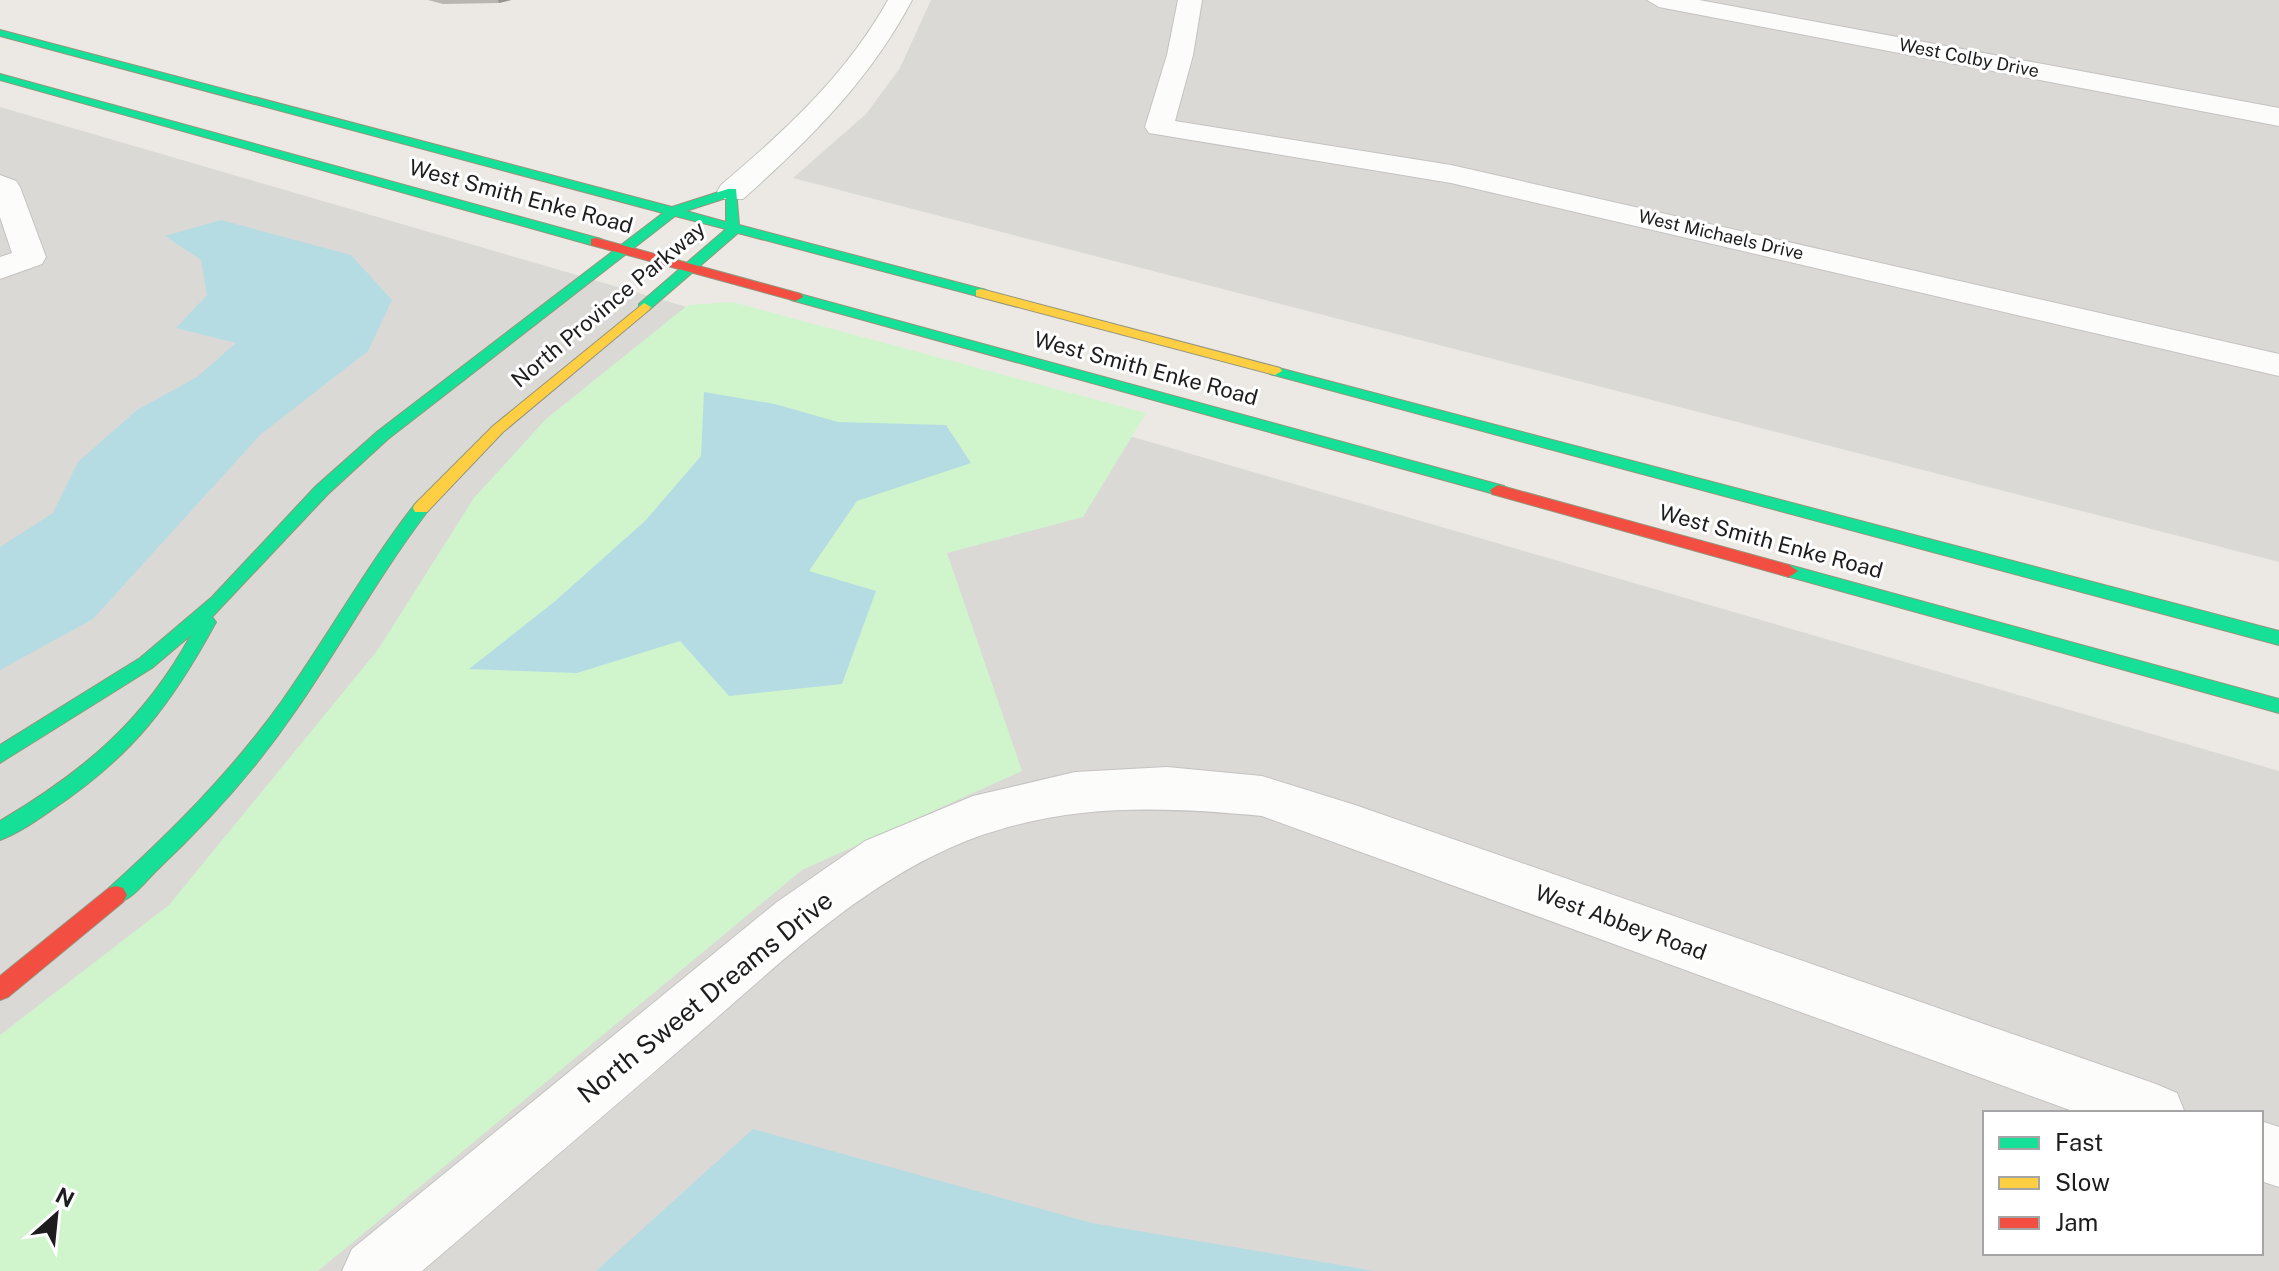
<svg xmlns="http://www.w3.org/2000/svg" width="2279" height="1271" viewBox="0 0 2279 1271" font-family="'Public Sans',sans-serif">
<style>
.residential{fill:#dbd9d6;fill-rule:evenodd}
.park{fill:#d0f5cd}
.water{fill:#b5dce2}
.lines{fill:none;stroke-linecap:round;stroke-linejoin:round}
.street-casing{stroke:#c4c3c1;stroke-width:2}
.fast-casing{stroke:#95957c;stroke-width:2}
.slow-casing{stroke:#95957c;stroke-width:2}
.jam-casing{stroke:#95957c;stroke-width:2}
.street{fill:#fcfcfb;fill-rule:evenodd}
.fast{fill:#16e098;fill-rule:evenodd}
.slow{fill:#ffcf43;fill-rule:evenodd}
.jam{fill:#f24e42;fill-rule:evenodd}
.wall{fill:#b8b5b2}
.shaded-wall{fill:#969391}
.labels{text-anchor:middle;stroke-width:6;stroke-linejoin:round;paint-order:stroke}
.far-street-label{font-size:18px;fill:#1d1d1d;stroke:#fff}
.street-label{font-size:22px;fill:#1d1d1d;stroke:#fff}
.near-street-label{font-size:26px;fill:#1d1d1d;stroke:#fff}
</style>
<rect width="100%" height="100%" fill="#ece9e4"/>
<path class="residential" d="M931 0H2279V562L793 178 866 114 900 68Z
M0 107 2279 771V1271H0ZM1985 1113H2261V1253H1985Z"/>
<path class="park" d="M732 302 1146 413 1083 517 947 553 1022 771 802 870 318 1271H0V1035L169 905 377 651 474 498 546 419 688 305Z"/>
<path class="water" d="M221 220 351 255 392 300 368 351 260 435 93 619 0 670V547L53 513 78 462 137 410 197 377 236 343 176 328 207 295 201 260 165 236Z
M704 392 775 404 838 422 946 425 971 463 857 501 809 571 876 591 842 684 729 696 680 641 577 673 469 669 554 602 645 521 701 456Z
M753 1129 1092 1223 1375 1271H596Z"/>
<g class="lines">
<g class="street-casing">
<path id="street" d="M888 0H912C870 80 810 139 743 199H721L717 192 721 185C786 130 846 75 888 0Z
M1178 0H1202L1193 55 1175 121 1451 165 2279 354V376L1451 183 1149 133 1145 127 1167 55Z
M1647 0H1699L2279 108V126L1659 7Z
M0 175 16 181 20 187 46 257 42 264 0 279V257L12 253 0 217Z
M1167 767 1262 776 1355 805 2156 1084 2177 1093 2185 1113H2078L1262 816C1165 807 1076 803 982 835 871 874 784 960 697 1035 606 1114 514 1192 422 1271H342L352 1249 777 902 865 841 973 796 1075 772Z
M2261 1121 2279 1127V1187L2261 1181Z"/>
</g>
<g class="fast-casing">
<path id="fast" d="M0 30 672 207 728 189H736L739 225 986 290 988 293 981 297 738 233 649 310H639V304L726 229 675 216 388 439 328 494 212 617 216 622C171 705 132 756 53 809 37 820 19 833 0 840V821C84 771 144 721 191 635L152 668 0 763V745L140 658 212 597 316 486 378 431 663 213 0 36ZM726 198V222L686 211Z
M0 74 601 239 603 242 591 245 0 80Z
M796 293 1504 486 1506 490 1498 495 791 300 789 297Z
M1275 367 2279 631V645L1270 374V368Z
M421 502 429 508 427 512C379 575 341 645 296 710 256 769 208 822 156 871 144 883 126 908 109 902L105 895 109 888C172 831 232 771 282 701 328 636 366 567 415 504Z
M1789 565 2279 699V713L1783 575 1780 571Z"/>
</g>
<g class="slow-casing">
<path id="slow" d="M981 289 1280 368 1282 371 1275 375 976 296V290Z
M644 303 651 307 649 310 503 432 427 512H415L413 508 415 504 493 426Z"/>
</g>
<g class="jam-casing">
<path id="jam" d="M596 238 801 294 803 297 796 301 591 245V239Z
M1498 485 1789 565 1798 571 1789 577 1492 494 1490 490Z
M116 886 123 888 127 895 123 902 8 997 0 1000V976L109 888Z"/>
</g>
<use href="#street" class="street"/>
<use href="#fast" class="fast"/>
<use href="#slow" class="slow"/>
<use href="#jam" class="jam"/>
</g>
<path class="wall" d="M428 0H511L499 3 443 4Z"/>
<path class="shaded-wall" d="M498 0H511L499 3Z"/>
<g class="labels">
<g class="far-street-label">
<text transform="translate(1969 58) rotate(11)" y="6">West Colby Drive</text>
<text transform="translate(1721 235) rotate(13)" y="6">West Michaels Drive</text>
</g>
<g class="street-label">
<text transform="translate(521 196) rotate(15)" y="8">West Smith Enke Road</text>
<text transform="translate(608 304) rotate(-40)" y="8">North Province Parkway</text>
<text transform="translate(1146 368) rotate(15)" y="8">West Smith Enke Road</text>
<text transform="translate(1771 541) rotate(15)" y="8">West Smith Enke Road</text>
<text transform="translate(1621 922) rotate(20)" y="8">West Abbey Road</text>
</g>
<g class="near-street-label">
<text transform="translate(705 997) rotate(-39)" y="9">North Sweet Dreams Drive</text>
</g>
</g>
<rect x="1983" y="1111" width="280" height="144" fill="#ffffff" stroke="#a5a5a5" stroke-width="2"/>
<rect x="1999" y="1137" width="40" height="12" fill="#16e098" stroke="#a5a5a5" stroke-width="2"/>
<text x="2055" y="1151" font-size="24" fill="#1d1d1d">Fast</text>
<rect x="1999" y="1177" width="40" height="12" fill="#ffcf43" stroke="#a5a5a5" stroke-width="2"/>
<text x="2055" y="1191" font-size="24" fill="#1d1d1d">Slow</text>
<rect x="1999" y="1217" width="40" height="12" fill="#f24e42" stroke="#a5a5a5" stroke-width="2"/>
<text x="2055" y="1231" font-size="24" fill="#1d1d1d">Jam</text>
<g transform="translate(56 1215) rotate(27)" stroke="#ffffff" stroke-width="6" paint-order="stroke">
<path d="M0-6L14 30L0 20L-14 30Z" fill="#1d1d1d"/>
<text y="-12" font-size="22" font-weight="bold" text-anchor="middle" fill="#1d1d1d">N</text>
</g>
</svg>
